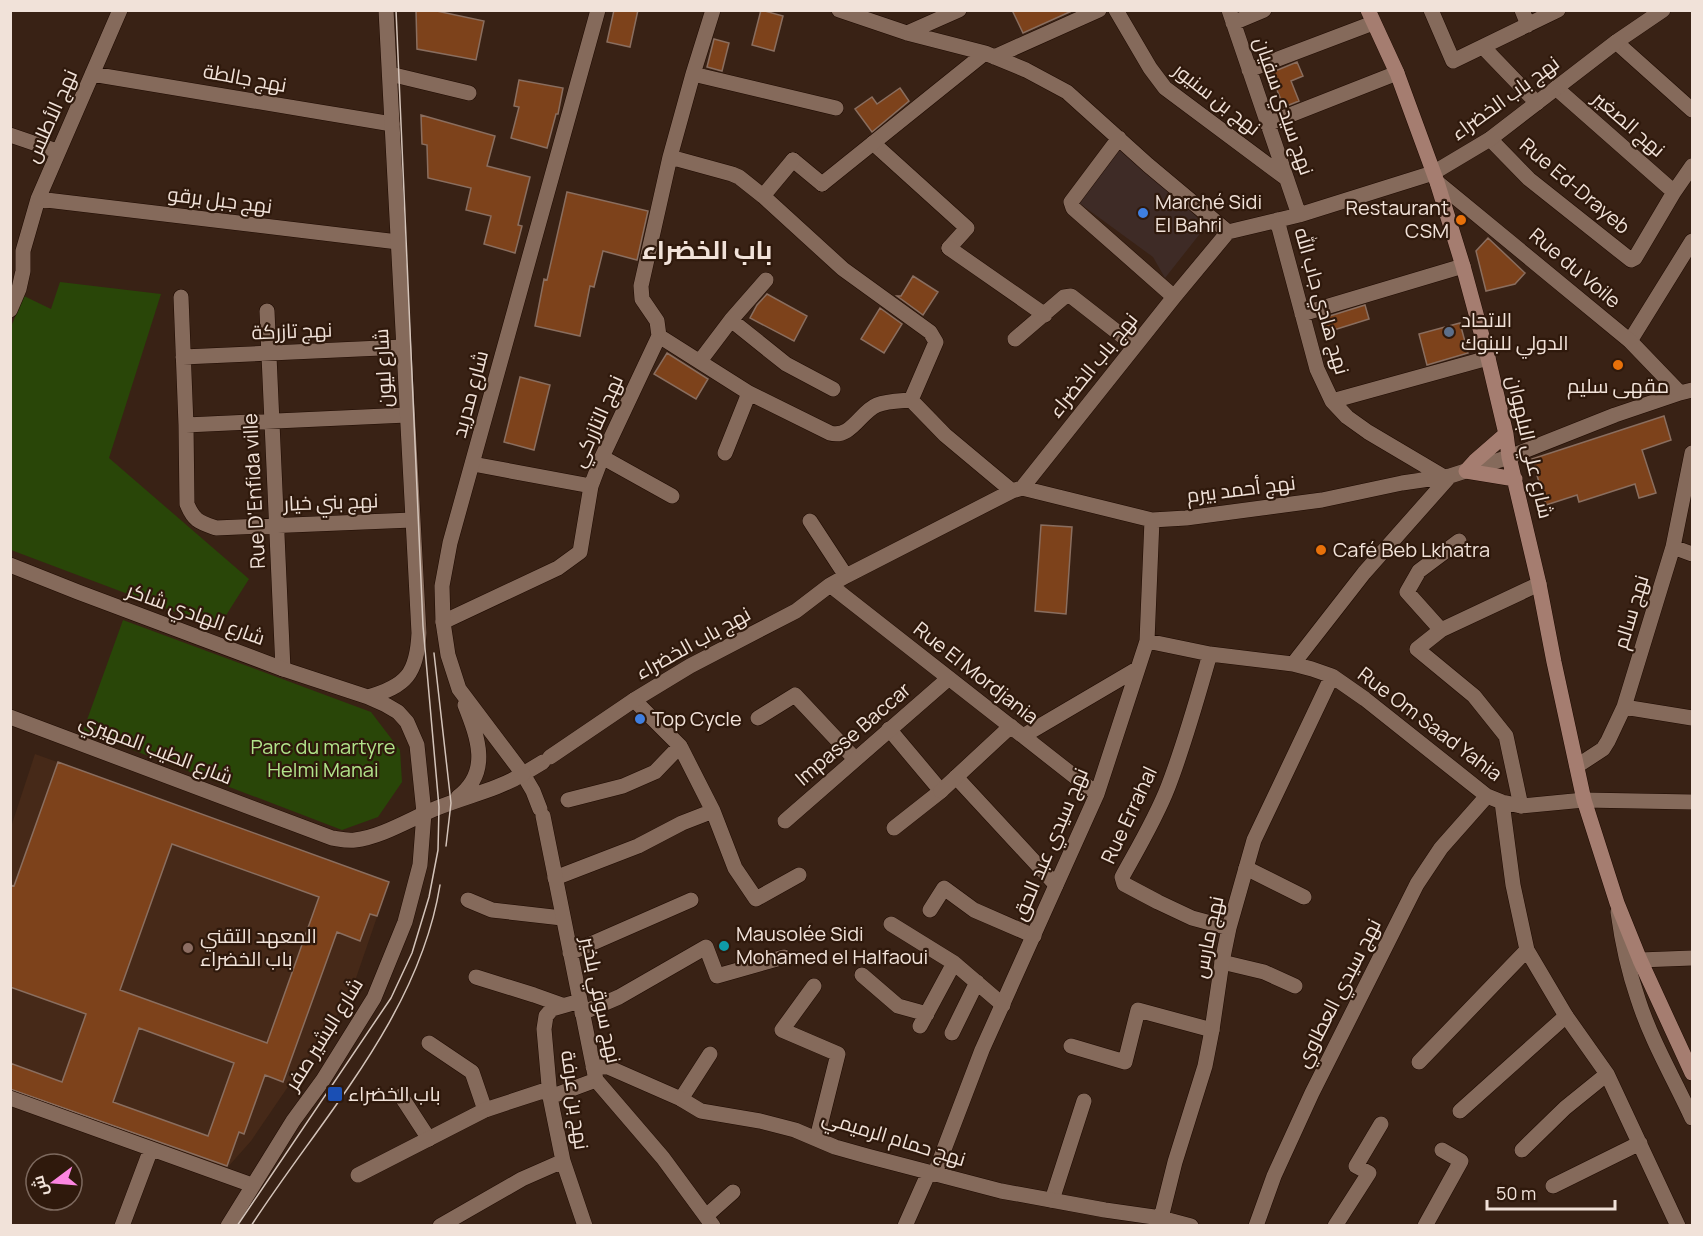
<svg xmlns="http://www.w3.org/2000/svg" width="1703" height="1236" viewBox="0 0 1703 1236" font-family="Manrope,Cairo,sans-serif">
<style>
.commercial{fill:#3e2b26}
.built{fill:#462918}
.green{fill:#294608}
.building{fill:#7d421b;stroke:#8a6e5f;stroke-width:1.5;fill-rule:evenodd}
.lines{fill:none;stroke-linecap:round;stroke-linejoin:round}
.pedestrian-casing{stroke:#1f0b02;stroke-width:16}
.minor-casing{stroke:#1f0b02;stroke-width:16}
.tertiary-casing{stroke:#1f0b02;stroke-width:16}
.secondary-casing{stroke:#1f0b02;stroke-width:16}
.pedestrian{stroke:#856a5b;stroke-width:15}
.minor{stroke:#856a5b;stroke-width:15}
.tertiary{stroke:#856a5b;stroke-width:15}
.secondary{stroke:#a57d70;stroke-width:15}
.tram{stroke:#d4c4ba;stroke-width:1.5}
.shop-dot{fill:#3f7fe0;stroke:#2f190c;stroke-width:2}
.food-dot{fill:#e8710a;stroke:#2f190c;stroke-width:2}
.service-dot{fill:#5c6f8a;stroke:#2f190c;stroke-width:2}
.culture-dot{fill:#0f9aa8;stroke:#2f190c;stroke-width:2}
.education-dot{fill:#8d6e63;stroke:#2f190c;stroke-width:2}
.transit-dot{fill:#1a4fb4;stroke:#2f190c;stroke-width:2}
.labels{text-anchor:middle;stroke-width:4.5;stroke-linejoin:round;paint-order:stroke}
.street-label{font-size:20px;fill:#f1e2d9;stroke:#2f190c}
.poi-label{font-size:20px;fill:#f1e2d9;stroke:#2f190c;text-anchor:start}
.park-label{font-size:20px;fill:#b2e48b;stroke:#2f190c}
.district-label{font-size:26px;font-weight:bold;fill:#f1e2d9;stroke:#2f190c}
</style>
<rect width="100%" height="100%" fill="#392215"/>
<path class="commercial" d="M1121 144 1206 226 1165 278 1153 257 1075 200Z"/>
<path class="built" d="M35 754 389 882 355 981 339 1012 251 1141 227 1168 11 1091V827Z"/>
<path class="green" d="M60 282 161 294 109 458 249 579 218 628 11 550 10 329 24 296 51 309Z
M123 620 371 712 400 750 402 782 378 817 342 830 83 731Z"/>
<path class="building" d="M416 10H432L484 21 476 60 417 49Z
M614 10H638L630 47 607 42Z
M761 10 783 16 774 51 752 45Z
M1012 10H1074L1023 33Z
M714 39 729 43 722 71 707 67Z
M1297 62 1303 76 1291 81 1299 101 1284 107 1270 73Z
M519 80 563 88 558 114H556L547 148 511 138 519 107 514 106Z
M900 88 909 101 872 132 855 109 872 97 877 104Z
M421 115 495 136 487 166 530 177 518 225 522 226 515 253 484 244 491 216 466 210 471 188 428 178 427 145 422 144Z
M567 192 648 211 637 260 603 251 594 287 590 286 580 336 535 326 544 279 547 280Z
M1488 238 1525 273 1515 284 1486 291 1476 251Z
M913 276 938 292 923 315 897 296H901Z
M767 294 807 316 794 341 750 318 757 305Z
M1365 305 1369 319 1324 333 1320 319Z
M880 308 902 324 884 353 861 339Z
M1460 323 1468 353 1427 365 1419 334Z
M667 353 708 379 696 399 654 374Z
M520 377 550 385 534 450 504 442Z
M1664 416 1671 440 1642 450 1656 493 1639 498 1635 484 1579 502 1577 495 1546 505 1532 459Z
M1041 525 1072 527 1066 614 1035 611Z
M58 762 389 882 377 916 370 914 360 941 337 932 283 1082 265 1075 244 1134 239 1132 227 1166 10 1089V1063L62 1082 86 1014 10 987V885L14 886ZM172 844 319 897 267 1043 120 990ZM139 1028 234 1063 208 1136 113 1102Z"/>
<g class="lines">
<g class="pedestrian-casing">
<path id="pedestrian" d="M1431 10 1453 61 1558 10
M1522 10 1528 25
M1616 42 1692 110
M1483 47 1537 103
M1556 88 1674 192
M1490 139 1529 179 1631 260 1635 258 1674 192 1692 166
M873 143 967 228 949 248
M793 160 822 184
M1630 341 1692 241
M1441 630 1407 592 1419 571 1459 541
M634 700 680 746 713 811 735 868 756 899 799 875
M758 718 795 695 855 759
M889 729 941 791 894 828
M956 777 1056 885
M568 800 623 786 655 772 680 746
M1521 806 1506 736 1474 696 1417 649 1441 630 1539 584
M1246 868 1304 897
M555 878 638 846 682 823 713 811
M468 900 492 910 562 918
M930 910 944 888 974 910 1034 936
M891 924 954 963 1003 1005
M1222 962 1264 972 1295 986
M862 975 898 1006 927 1014
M814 986 782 1030 838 1054 817 1138
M582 1013 619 997 706 947 717 976 784 957
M920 1026 954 963
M952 1033 977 982
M429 1043 472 1072 485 1110
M1071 1046 1125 1062 1138 1010 1212 1030
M401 1096 429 1139
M681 1099 710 1054
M1460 1111 1566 1016
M1052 1200 1084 1101
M706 1216 733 1192
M1335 1226 1369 1173 1356 1166 1381 1124
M1425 1226 1461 1161 1442 1150"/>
</g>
<g class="minor-casing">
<path id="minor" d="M839 10 907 33 985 53 1026 70 1067 92 1148 165 1228 232
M1116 10 1150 68 1165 88 1287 179
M1229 10 1299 215
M1233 23 1264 10
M907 33 959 10
M994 57 1099 10
M1249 70 1373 23
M92 74 392 124
M390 74 469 93
M693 74 836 108
M1267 124 1397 73
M10 135 57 151
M1119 138 1071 202 1073 208 1174 297
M670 157 732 174 739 177 763 196 793 160
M1437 182 1630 341 1680 393
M822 184 985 53
M763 196 843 269 930 332 936 342 911 400 945 435 1012 491
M38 199 398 242
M1277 220 1317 369 1332 401 1347 417 1368 432 1444 477
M949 248 1045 315
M181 297 186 425 187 504C194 521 199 522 216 528L412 520
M10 310 19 289 23 271V251L38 199 120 10
M267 311 283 669
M1302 314 1463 266
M731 320 786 364 833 389
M659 336 749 393 830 433C851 439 860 412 877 405 887 401 900 401 911 400
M1015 339 1064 297 1071 296 1135 346
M183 357 403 347
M700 361 731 320 766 280
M1332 401 1488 358
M186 425 407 415
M725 453 749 393
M602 457 672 496
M473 464 591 486
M1022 488 1152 520 1186 518 1322 500 1402 483 1450 476 1509 457 1615 415 1680 393 1692 390
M810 521 846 576
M1673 547 1692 554
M830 585 1097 794
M443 622 558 568 580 552 591 486 602 457 659 336 657 321 642 299 641 286 670 157 693 74 713 10
M1147 641 1210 654 1293 664 1312 669 1332 676 1365 699 1487 796 1502 802 1521 806 1584 800 1692 802
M1210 654C1197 699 1185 743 1168 787 1156 818 1138 848 1122 877L1124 884 1158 902 1192 918 1229 928
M1293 664 1364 573 1450 476
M1624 707 1692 718
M1023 736 1137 669
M550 757 634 700 690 666 796 611 830 585 846 576 1012 491 1022 488 1174 297 1228 232 1299 215 1433 173 1490 139 1616 42 1663 10
M1577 766 1603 749 1608 741 1624 707 1673 547 1692 453
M941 791 1011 726
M1502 802 1513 885 1527 950 1566 1016 1607 1074 1678 1226
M540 809 533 791 523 774 543 762
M543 816 596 1080 663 1158 713 1226
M785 821 949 678
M1618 912C1622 942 1628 970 1638 999 1651 1040 1674 1079 1692 1118
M570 953 691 900
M1640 960 1692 958
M476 977 534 995 562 1005
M580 1001 552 1009 546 1016 544 1029 550 1097 563 1161 585 1226
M1419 1062 1527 950
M593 1067H608L681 1099 701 1111 760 1121 795 1130 835 1147 867 1156 1001 1191 1105 1210 1161 1218 1191 1226
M550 1097 596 1080
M10 1098 252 1185
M1522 1150 1565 1108 1607 1074
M935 1173 982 1050 1097 794 1147 641 1152 520
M358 1175 485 1110 549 1089
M1553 1186 1640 1143
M122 1226 151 1149
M440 1226 522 1179 563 1161
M905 1226 929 1172
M1157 1226 1161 1218 1175 1162 1205 1066 1212 1030 1222 962 1229 928 1254 840 1332 676
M1256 1226 1274 1176 1312 1093 1417 884 1441 848 1487 796"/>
</g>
<g class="tertiary-casing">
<path id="tertiary" d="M10 565 78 592 283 669 368 697 386 705 398 712 407 722 417 745 424 813 420 865 405 922 374 998 323 1080 293 1121 228 1226
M368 697C406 686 417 674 419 633L386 10
M10 717 332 838C339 839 347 841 355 840 382 837 412 818 437 808 466 796 497 790 523 774L459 689 448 655 443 622 442 586 450 543 598 10
M458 797C491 772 478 738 465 705"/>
</g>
<g class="secondary-casing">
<path id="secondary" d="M1368 10 1397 73 1437 182 1463 266 1488 358 1506 434 1509 457 1539 584 1554 662 1584 800 1617 903 1640 960 1692 1073
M1506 434 1475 461 1466 471 1515 479"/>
</g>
<use href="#pedestrian" class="pedestrian"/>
<use href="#minor" class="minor"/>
<use href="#tertiary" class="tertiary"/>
<use href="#secondary" class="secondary"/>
<path class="tram" d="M434 653 451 803 446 846
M237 1226 391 998 412 953 429 897 438 850 439 807 423 626 396 10
M251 1226C321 1118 419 1016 440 885"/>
</g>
<g class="shop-dot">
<circle cx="1143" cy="213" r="6"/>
<circle cx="640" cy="719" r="6"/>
</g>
<g class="food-dot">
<circle cx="1461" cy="220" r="6"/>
<circle cx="1618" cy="365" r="6"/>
<circle cx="1321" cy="550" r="6"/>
</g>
<circle class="service-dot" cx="1449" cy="332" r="6"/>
<circle class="culture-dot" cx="724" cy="946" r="6"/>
<circle class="education-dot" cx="188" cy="948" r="6"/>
<rect class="transit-dot" x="327" y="1086" width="16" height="16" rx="3"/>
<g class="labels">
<g class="street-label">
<text transform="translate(245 78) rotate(10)" y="7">نهج جالطة</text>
<text transform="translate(1505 98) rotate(-36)" y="7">نهج باب الخضراء</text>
<text transform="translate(1217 99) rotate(38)" y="7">نهج بن سنيور</text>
<text transform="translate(1284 106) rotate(71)" y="7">نهج سيدي سفيان</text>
<text transform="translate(51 116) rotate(-66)" y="7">نهج الأطلس</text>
<text transform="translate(1629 124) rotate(41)" y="7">نهج الصغير</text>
<text transform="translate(1575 186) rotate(40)" y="7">Rue Ed-Drayeb</text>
<text transform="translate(220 200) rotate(7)" y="7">نهج جبل برقو</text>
<text transform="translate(1575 268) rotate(40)" y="7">Rue du Voile</text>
<text transform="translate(1322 301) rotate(74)" y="7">نهج هادي جاب الله</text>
<text transform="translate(292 331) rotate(-2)" y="7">نهج تازركة</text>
<text transform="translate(1093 365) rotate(-51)" y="7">نهج باب الخضراء</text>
<text transform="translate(383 368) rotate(-93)" y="7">شارع ليون</text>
<text transform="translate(470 394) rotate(-75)" y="7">شارع مدريد</text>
<text transform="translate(597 421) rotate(-66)" y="7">نهج التازركي</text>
<text transform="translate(1530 447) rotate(77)" y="7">شارع علي البلهوان</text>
<text transform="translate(1241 489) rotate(-7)" y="7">نهج أحمد بيرم</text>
<text transform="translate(254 491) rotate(-93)" y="7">Rue D'Enfida ville</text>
<text transform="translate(331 502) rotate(-2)" y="7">نهج بني خيار</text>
<text transform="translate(1631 612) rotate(-73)" y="7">نهج سالم</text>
<text transform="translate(196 614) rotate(20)" y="7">شارع الهادي شاكر</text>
<text transform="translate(693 643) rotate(-29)" y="7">نهج باب الخضراء</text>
<text transform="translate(976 673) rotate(38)" y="7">Rue El Mordjania</text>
<text transform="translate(1430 724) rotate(37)" y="7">Rue Om Saad Yahia</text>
<text transform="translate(853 734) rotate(-41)" y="7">Impasse Baccar</text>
<text transform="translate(156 749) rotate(21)" y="7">شارع الطيب المهيري</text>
<text transform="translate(1129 815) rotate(-65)" y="7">Rue Errahal</text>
<text transform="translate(1050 844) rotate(-67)" y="7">نهج سيدي عبد الحق</text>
<text transform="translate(1208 937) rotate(-78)" y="7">نهج مارس</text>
<text transform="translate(1338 993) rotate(-63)" y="7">نهج سيدي العطاوي</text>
<text transform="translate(601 1000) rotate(78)" y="7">نهج سوقي بلخير</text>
<text transform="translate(324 1034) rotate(-58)" y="7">شارع البشير صفر</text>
<text transform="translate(575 1100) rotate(82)" y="7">نهج بن عرفة</text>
<text transform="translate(894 1138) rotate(17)" y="7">نهج حمام الرميمي</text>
</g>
<g class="poi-label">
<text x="1155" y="209">Marché Sidi<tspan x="1155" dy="23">El Bahri</tspan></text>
<text x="1449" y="215" text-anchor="end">Restaurant<tspan x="1449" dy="23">CSM</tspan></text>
<text x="1461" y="327">الاتحاد<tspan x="1461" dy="23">الدولي للبنوك</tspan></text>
<text x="1618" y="393" text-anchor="middle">مقهى سليم</text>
<text x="1333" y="557">Café Beb Lkhatra</text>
<text x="652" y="726">Top Cycle</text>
<text x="736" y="941">Mausolée Sidi<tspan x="736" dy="23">Mohamed el Halfaoui</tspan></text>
<text x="200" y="943">المعهد التقني<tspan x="200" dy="23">باب الخضراء</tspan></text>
<text x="348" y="1101">باب الخضراء</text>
</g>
<g class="park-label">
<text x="323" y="754">Parc du martyre<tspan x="323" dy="23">Helmi Manai</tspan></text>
</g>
<g class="district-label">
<text x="707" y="259">باب الخضراء</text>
</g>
</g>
<rect width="1703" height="1236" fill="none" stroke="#f1e2d9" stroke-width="24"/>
<g transform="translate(54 1182) rotate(254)"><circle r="28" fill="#2f190c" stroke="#7d695e" stroke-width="1.5"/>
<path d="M0-4.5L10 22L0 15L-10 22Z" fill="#fd86e1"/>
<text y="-9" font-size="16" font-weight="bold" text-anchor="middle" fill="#f1e2d9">ش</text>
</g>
<path d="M1487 1200v9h128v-9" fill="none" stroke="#f1e2d9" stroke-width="3"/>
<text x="1496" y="1200" font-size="18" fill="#f1e2d9" stroke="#2f190c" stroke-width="4.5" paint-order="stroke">50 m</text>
</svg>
